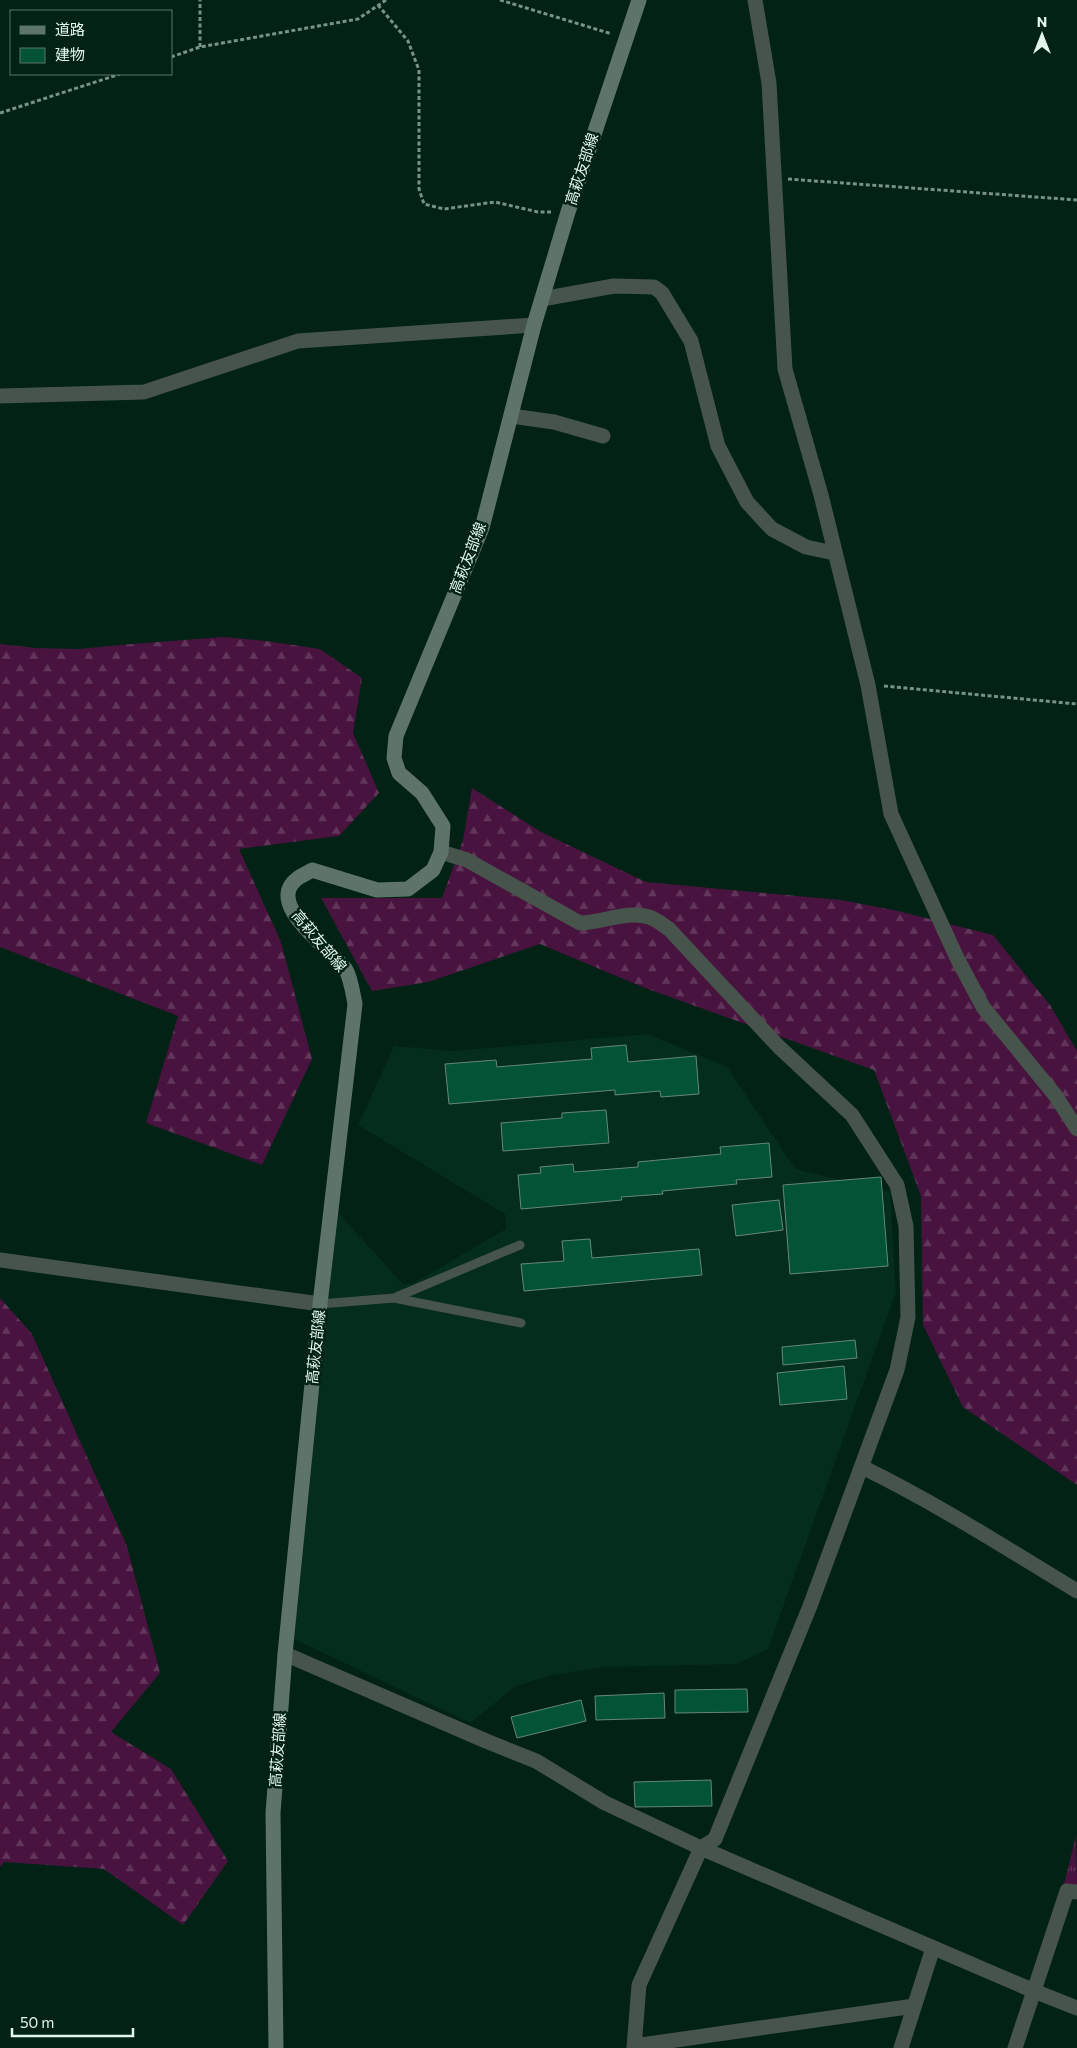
<svg xmlns="http://www.w3.org/2000/svg" width="1077" height="2048" viewBox="0 0 1077 2048" font-family="Commissioner,'Noto Sans JP',sans-serif">
<style>
.built{fill:#052d1c}
.forest{fill:url(#forest-firs)}
.park{fill:url(#park-tufts)}
.building{fill:#035336;stroke:#668876}
.lines{fill:none;stroke-linecap:round;stroke-linejoin:round}
.path{stroke:#799286;stroke-width:3;stroke-dasharray:4 2.5;stroke-linecap:butt}
.service{stroke:#46544c;stroke-width:9}
.minor{stroke:#46544c;stroke-width:15}
.secondary{stroke:#5e7468;stroke-width:15}
.labels{text-anchor:middle;stroke-width:5;stroke-linejoin:round;paint-order:stroke}
.street-label{font-size:15px;fill:#e3f6eb;stroke:#012214}
</style>
<defs>
<pattern id="forest-firs" width="22" height="20" patternUnits="userSpaceOnUse" patternTransform="scale(1.25)"><rect width="22" height="20" fill="#48133f"/><path d="M5 1l3.5 6h-7zM16 11l3.5 6h-7z" fill="#62365b"/></pattern>
<pattern id="park-tufts" width="24" height="20" patternUnits="userSpaceOnUse" patternTransform="scale(1.25)"><rect width="24" height="20" fill="#48133f"/><path d="M3 7l-1-3M5 7V3M7 7l1-3M15 17l-1-3M17 17v-4M19 17l1-3" fill="none" stroke="#62365b"/></pattern>
</defs>
<rect width="100%" height="100%" fill="#012214"/>
<path class="built" d="M648 1034 727 1067 795 1169 890 1192 896 1292 768 1649 737 1664 605 1667 553 1675 516 1686 470 1723 292 1638 329 1203 403 1284 414 1283 506 1229 505 1214 358 1125 394 1046 453 1051Z"/>
<path class="forest" d="M223 637 266 641 320 649 362 678 353 733 379 793 339 836 239 849 281 942 312 1059 262 1165 146 1123 178 1016 0 947V644L36 648 79 649 120 645Z
M472 788 541 832 646 882 841 900 898 911 993 935 1050 1005 1077 1051V1485L963 1407 923 1325 921 1196 874 1070 645 988 540 944 428 982 372 991 321 898H442L463 840Z
M0 1298 32 1334 127 1546 160 1673 111 1732 171 1769 228 1861 183 1925 104 1869 4 1862 0 1867Z"/>
<path class="park" d="M1076 1836 1077 1885 1064 1884Z"/>
<path class="building" d="M626 1045 628 1062 696 1056 699 1094 661 1097 660 1091 615 1095V1090L449 1104 445 1064 496 1060 497 1067 592 1059 591 1048Z
M606 1110 609 1143 503 1151 501 1123 562 1118V1113Z
M769 1143 772 1177 736 1180 737 1184 662 1191 663 1194 621 1197 622 1200 521 1209 518 1175 541 1173 540 1167 573 1164 574 1172 638 1167V1162L721 1154 720 1147Z
M881 1177 888 1266 790 1274 783 1185Z
M779 1200 783 1230 736 1236 732 1205Z
M590 1239 592 1258 699 1249 702 1275 524 1291 521 1264 564 1261 562 1241Z
M855 1340 857 1358 783 1365 782 1347Z
M844 1366 847 1399 780 1405 777 1373Z
M747 1689 748 1712 675 1713V1690Z
M664 1693 665 1718 596 1720 595 1696Z
M581 1700 586 1721 517 1738 511 1717Z
M711 1780 712 1806 635 1807 634 1782Z"/>
<g class="lines">
<path class="path" d="M500 0 612 34
M378 5 408 41 419 70V189L424 204 444 209 495 202 538 212H553
M200 47V0
M171 57 200 47 358 19 386 0
M0 113 120 74
M788 179 1077 200
M884 686 1077 704"/>
<path class="service" d="M394 1298 521 1323
M320 1304 394 1298 520 1245"/>
<path class="minor" d="M755 0 769 83 785 369 821 495 868 685 891 814 957 958 983 1007 1055 1095 1077 1129
M542 299 614 286 654 287 662 293 691 341 718 446 747 502 772 529 806 547 834 553
M0 396 144 392 298 341 534 325
M511 416 554 422 603 436
M441 852 467 860 580 923C602 923 627 910 649 917 656 919 663 925 669 929L779 1047 852 1115 897 1185 906 1226 908 1317 897 1370 810 1606 715 1839 701 1848 639 1985 634 2048
M0 1260 320 1304
M862 1467C936 1503 1006 1548 1077 1591
M285 1654 486 1741 536 1761 605 1803 701 1848 1034 1991 1077 2008
M634 2046 914 2006
M901 2048 933 1948
M1015 2048 1067 1891 1077 1892"/>
<path class="secondary" d="M276 2048 273 1813 285 1654 320 1304 355 1004C353 994 351 979 346 970 333 950 262 904 298 878 302 875 308 873 312 870L377 890 408 889 433 870 441 852 443 826 422 793 399 773 394 758 396 736 482 528 534 325 568 212 639 0"/>
</g>
<g class="labels">
<g class="street-label">
<text transform="translate(582 169) rotate(-72)" y="5">高萩友部線</text>
<text transform="translate(468 558) rotate(-69)" y="5">高萩友部線</text>
<text transform="translate(319 941) rotate(50)" y="5">高萩友部線</text>
<text transform="translate(316 1347) rotate(-84)" y="5">高萩友部線</text>
<text transform="translate(278 1750) rotate(-86)" y="5">高萩友部線</text>
</g>
</g>
<rect x="10" y="10" width="162" height="65" fill="#012214" stroke="#5b776a"/>
<rect x="20" y="26" width="25" height="8" fill="#5e7468" stroke="#5b776a"/>
<text x="55" y="35" font-size="15" fill="#e3f6eb">道路</text>
<rect x="20" y="48" width="25" height="15" fill="#035336" stroke="#5b776a"/>
<text x="55" y="60" font-size="15" fill="#e3f6eb">建物</text>
<g transform="translate(1042 35)" stroke="#012214" stroke-width="4" paint-order="stroke">
<path d="M0-4L9 19L0 12L-9 19Z" fill="#e3f6eb"/>
<text y="-8" font-size="14" font-weight="bold" text-anchor="middle" fill="#e3f6eb">N</text>
</g>
<path d="M12 2028v8h121v-8" fill="none" stroke="#e3f6eb" stroke-width="2.5"/>
<text x="20" y="2028" font-size="15" fill="#e3f6eb" stroke="#012214" stroke-width="4" paint-order="stroke">50 m</text>
</svg>
